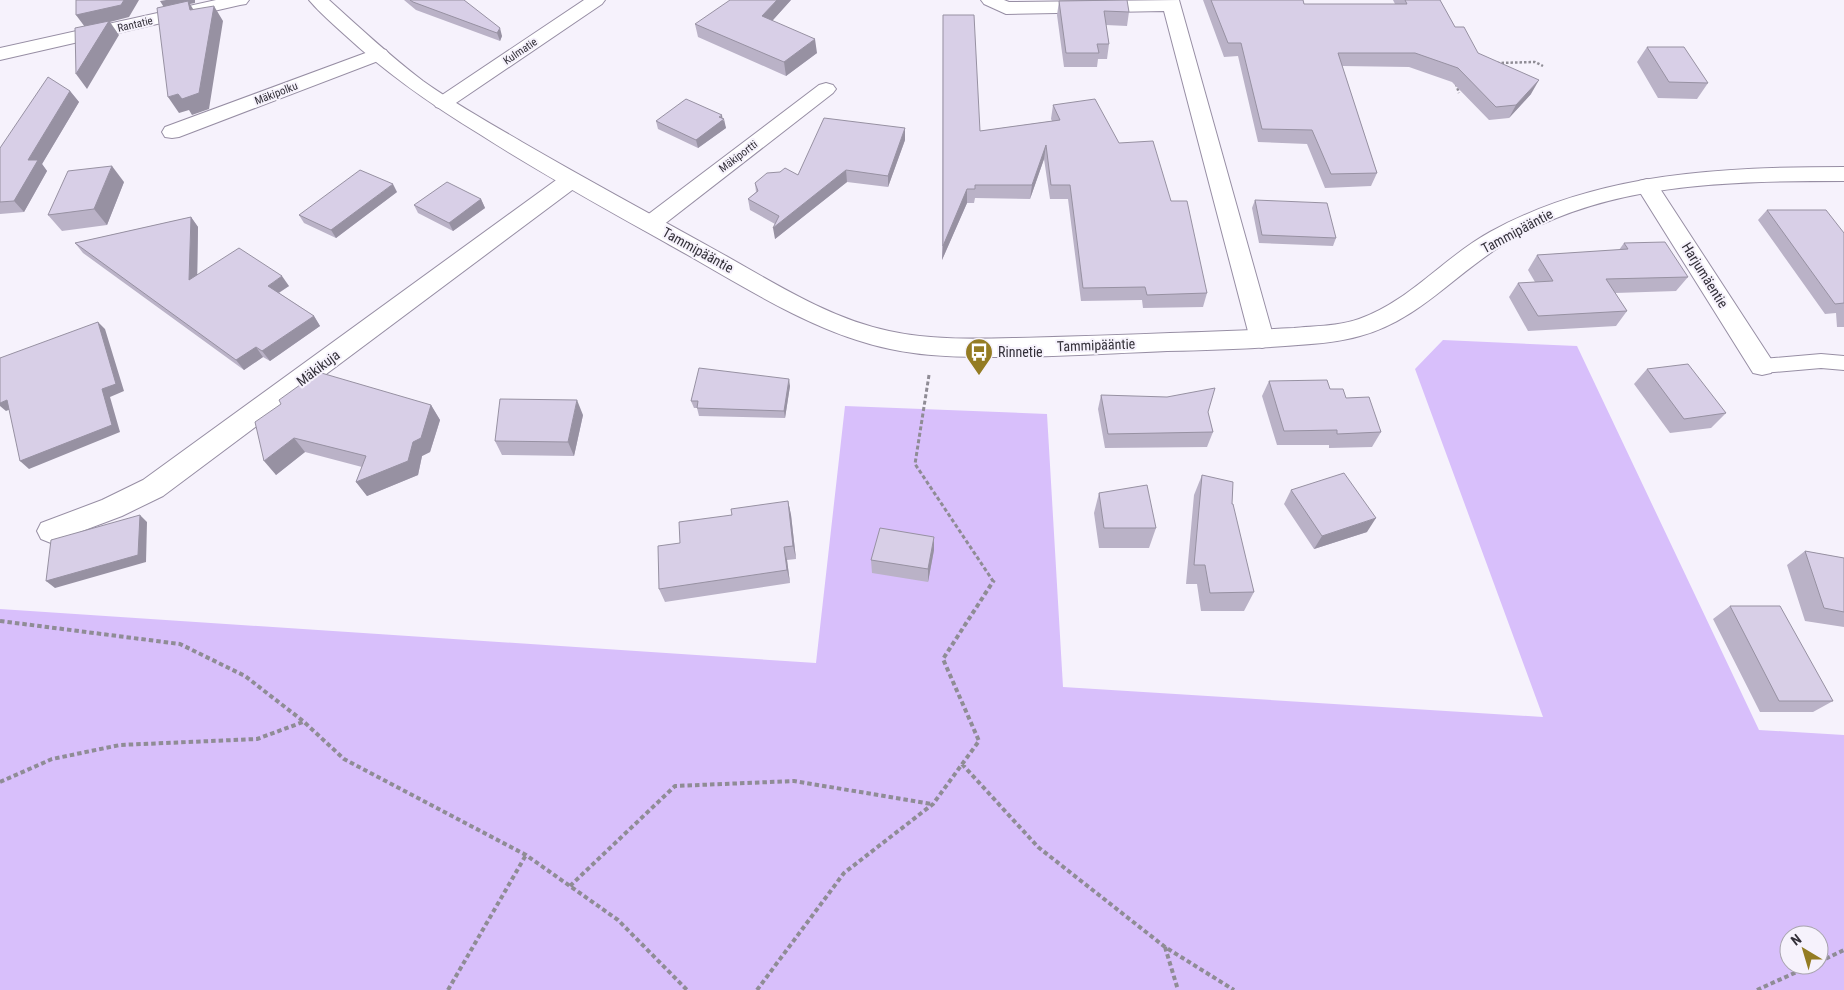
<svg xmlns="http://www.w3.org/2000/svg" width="1844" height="990" viewBox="0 0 1844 990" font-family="'Roboto Condensed',sans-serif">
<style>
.green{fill:#d8bffb;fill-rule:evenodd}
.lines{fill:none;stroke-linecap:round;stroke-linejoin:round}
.service-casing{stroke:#978ea4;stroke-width:2}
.minor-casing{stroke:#978ea4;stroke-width:2}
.tertiary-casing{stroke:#978ea4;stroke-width:2}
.path-far2{stroke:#8f8c95;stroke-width:2.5;stroke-dasharray:2.5 2;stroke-linecap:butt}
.path-far1{stroke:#8f8c95;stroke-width:3;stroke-dasharray:4 2.5;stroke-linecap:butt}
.path{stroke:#8f8c95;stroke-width:4;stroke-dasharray:4.5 3;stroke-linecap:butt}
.service{fill:#fff;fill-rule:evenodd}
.minor{fill:#fff;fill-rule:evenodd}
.tertiary{fill:#fff;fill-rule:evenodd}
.wall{fill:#bab2c7}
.shaded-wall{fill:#9791a2}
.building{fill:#d8cfe7;stroke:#9791a2}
.labels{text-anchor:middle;stroke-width:4;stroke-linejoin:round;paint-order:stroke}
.far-street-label{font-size:11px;fill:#333039;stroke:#f6f2fc}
.street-label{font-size:14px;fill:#333039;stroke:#f6f2fc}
.poi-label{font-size:14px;fill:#333039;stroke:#f6f2fc;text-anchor:start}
</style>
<rect width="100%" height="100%" fill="#f6f2fc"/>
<path class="green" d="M1443 340 1577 346 1759 730 1844 735V990H0V609L816 663 845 406 1047 414 1063 687 1543 717 1415 369ZM1789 935H1819V965H1789Z"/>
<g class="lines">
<g class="service-casing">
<path id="service" d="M1821 354 1844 356V370L1821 368 1762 373 1756 371 1753 366 1756 361 1762 359Z"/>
</g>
<g class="minor-casing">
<path id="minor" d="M216 0H249L246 4 240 5 0 60V48Z
M584 0H605L602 4 450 107 443 109 436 107 433 103 436 99Z
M981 0H1004L1009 2 1179 0 1274 339 1271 345 1262 348 1253 345 1250 339 1164 11 1006 14 984 4Z
M379 48 386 50 389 54 386 58 179 137 172 138 165 137 162 132 165 127Z
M826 83 833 85 836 89 833 93 658 229 650 231 642 229 639 224 642 219 819 85Z
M571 173 579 175 582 180 579 185 163 496 122 516 61 539 51 543 41 539 37 531 41 523 102 500 143 480 563 175Z
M1647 179 1655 181 1771 359 1775 366 1771 373 1762 375 1753 373 1636 186 1639 181Z"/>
</g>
<g class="tertiary-casing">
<path id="tertiary" d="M309 0H329C360 28 390 56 423 81 454 103 488 122 522 142 584 178 647 212 710 247 767 278 824 317 889 331 929 340 972 339 1013 338 1065 337 1117 335 1170 333 1211 332 1253 330 1294 328 1315 326 1339 326 1359 319 1410 301 1444 257 1490 232 1599 172 1723 167 1844 167V181C1727 181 1603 182 1501 246 1453 276 1417 321 1360 336 1336 343 1311 344 1285 346 1246 349 1207 350 1167 351 1117 353 1066 356 1016 357 974 357 931 358 890 349 810 332 741 284 670 245 606 209 542 174 481 135 432 105 387 74 345 35 333 24 320 13 309 0Z"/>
</g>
<path class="path-far2" d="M1497 63 1535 62 1543 66
M1456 84 1459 93"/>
<path class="path-far1" d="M929 375 915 464 993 581"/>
<path class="path" d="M0 621 180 644 245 676 303 721 344 759 526 855 618 920 687 990
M962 764 1038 847 1165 947 1234 990
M0 782 52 759 120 745 257 739 303 722
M570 886 675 786 794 781 932 804
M1165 947 1178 990
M1819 962 1844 950
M448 990 526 855
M757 990 844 873 933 804 979 741 943 659 994 580
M1757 990 1812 965"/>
<use href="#service" class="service"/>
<use href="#minor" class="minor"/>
<use href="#tertiary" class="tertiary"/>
</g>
<path class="wall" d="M404 0H464L502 36 500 41 416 10Z
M791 0 772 21 817 53 786 76 698 37 695 24Z
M1203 0H1303L1304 4H1395L1393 0H1440L1455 27 1478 53 1531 94 1509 118 1489 120 1452 82 1409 67 1342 66 1377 173 1371 186 1325 188 1307 144 1258 142 1238 56 1224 57Z
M1059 1 1129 12 1127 26 1106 25 1109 44 1107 59H1098L1097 67H1064L1057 15Z
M943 15 980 131 1052 121 1051 119 1053 105 1119 143 1171 201 1207 293 1203 307 1143 308 1142 300 1081 301 1068 199H1050L1044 159 1030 199 975 198 974 203H967L942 260Z
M1647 47 1708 83 1697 99 1658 98 1637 62Z
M70 91 79 102 42 164 47 171 24 212 0 214V148Z
M722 119 726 128 698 148 658 129 656 121Z
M905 140 888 187 847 182 775 239V224L750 210 748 199 756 192 755 183 798 175Z
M124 182 107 225 62 231 48 215Z
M397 192 336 238 304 223 299 215Z
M481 199 485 208 453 231 418 213 414 205Z
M1255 200 1336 238 1333 246 1259 243 1252 208Z
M1767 210 1844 233V327H1837L1836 313 1825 314 1758 220Z
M191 217 198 227 197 275 289 286 279 293 314 316 320 326 270 361 263 357 244 370 83 253 75 243Z
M1624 243 1688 277 1676 291 1615 293 1627 311 1616 326 1528 331 1509 297 1518 283 1535 282 1528 270 1537 255 1619 250Z
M1647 369 1726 413 1711 428 1670 433 1634 384Z
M1269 381 1330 389 1346 398 1381 432 1372 447 1329 448V445H1277L1262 396Z
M790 386 785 418 699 416 697 408H694L691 401Z
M1101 395 1208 412 1213 432 1207 447 1105 448 1098 409Z
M431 405 440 420 430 452 422 456 418 475 367 496 356 482 362 467 305 452 276 475 255 422Z
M583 415 574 456 502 455 495 441Z
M1202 475 1232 504 1254 592 1244 611H1201L1197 584H1186L1194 495Z
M1291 490 1367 532 1314 549 1284 504Z
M1099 493 1156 528 1149 548H1099L1094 513Z
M788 501 791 515 796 559 787 560 790 583 665 602 659 589 680 543 732 515Z
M934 550 928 582 872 573 871 560Z
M1805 551 1844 558V627L1805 621 1787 565Z
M1730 606 1833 701 1813 712H1760L1713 619Z"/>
<path class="shaded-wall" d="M124 0H139L129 17 110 22 119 35 87 89 76 74 85 27 76 15Z
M166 0H195V3L190 4 198 17 165 9 160 1Z
M777 0H791L764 30 762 16Z
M214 6 223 21 209 109 192 115 189 110 179 113 168 97 178 94Z
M500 28 502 36 500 41 497 33Z
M815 39 817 53 786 76 784 62Z
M1539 80 1531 94 1509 118 1516 105Z
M70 91 79 102 42 164 47 171 24 212 14 201 28 160Z
M722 115 723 121 724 119 726 128 698 148 696 140Z
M905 128V140L888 187V176Z
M1046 145 1044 159 1030 199 1032 185Z
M112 166 124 182 107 225 94 209Z
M846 170 847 182 775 239 773 228Z
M393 184 397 192 336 238 331 230Z
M967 189V203L942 260 943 246Z
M481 199 485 208 453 231 449 223Z
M191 217 198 227 197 289 189 280Z
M282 276 289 286 275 295 268 286Z
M314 316 320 326 270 361 262 351Z
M98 322 105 329 124 391 110 397 120 432 29 469 20 461 102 389Z
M256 347 263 357 244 370 236 360Z
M789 379 790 386 785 418 784 411Z
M7 400 16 407 6 411 0 406V403Z
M577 400 583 415 574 456 568 442Z
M431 405 440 420 430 452 422 456 418 475 367 496 356 482Z
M294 438 305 452 276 475 264 461Z
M788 501 791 515 796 559 793 546Z
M140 515 147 522 146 562 55 588 46 581Z
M1376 518 1367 532 1314 549 1322 536Z
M934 537V550L928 582V569Z
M784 547 787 560 790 583 787 570Z"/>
<path class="building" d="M76 0H124L121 5 76 15Z
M410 0H464L500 28 497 33 413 2Z
M730 0H777L762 16 815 39 784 62 695 24Z
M1127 0 1129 12 1104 11 1109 44H1097L1099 53H1066L1059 1Z
M1211 0H1303L1304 4H1407L1405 0H1440L1455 27H1464L1478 53 1539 80 1516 105 1496 107 1458 68 1415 53H1338L1377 173 1331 174 1312 130 1262 129 1241 43H1228Z
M188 1 190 10 214 6 199 93 182 99 178 94 168 97 157 8Z
M943 15H974L980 131 1060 120 1053 105 1095 99 1119 143 1153 141 1171 201H1187L1207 293 1147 295 1145 287 1083 288 1070 185H1051L1046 145 1032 185H975V189H967L943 246Z
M109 21 76 74 75 28Z
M1647 47H1684L1708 83 1669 82Z
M48 77 70 91 28 160H38L14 201 0 202V148Z
M686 99 722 115 719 117 724 119 696 140 656 121Z
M824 118 905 128 888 176 846 170 773 228 779 216 748 199 758 191 755 183 767 173 780 172 785 168 798 175Z
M112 166 94 209 48 215 68 171Z
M360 170 393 184 331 230 299 215Z
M447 182 481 199 449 223 414 205Z
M1255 200 1327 203 1336 238 1262 235Z
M1767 210H1826L1844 233V303L1835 304Z
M191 217 189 280 239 248 282 276 268 286 314 316 262 351 256 347 236 360 75 243Z
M1665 242 1688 277 1606 279 1627 311 1538 316 1518 283 1553 281 1537 255 1628 249 1624 243Z
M98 322 116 384 102 389 112 425 20 461 7 400 0 403V358Z
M1688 364 1726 413 1684 419 1647 369Z
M699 368 789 379 784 411 697 408 698 401H691Z
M318 372 431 405 421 438 413 442 408 461 356 482 366 456 294 438 264 461 255 422 281 404 279 400Z
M1327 380 1330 389H1343L1346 398 1369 397 1381 432 1337 434V430L1284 431 1269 381Z
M1215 388 1208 412 1213 432 1108 434 1101 395 1167 397Z
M500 399 577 400 568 442 495 441Z
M1344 473 1376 518 1322 536 1291 490Z
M1202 475 1233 482 1232 504H1233L1254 592 1210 593 1205 565H1194Z
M1147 485 1156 528H1104L1099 493Z
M788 501 793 546 784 547 787 570 659 589 658 546 680 543 679 522 732 515 731 509Z
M140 515 138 555 46 581 51 540Z
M880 528 934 537 928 569 871 560Z
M1805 551 1844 558V612L1824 608Z
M1730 606H1780L1833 701H1779Z"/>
<defs>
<g id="bus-pin" transform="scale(1.4375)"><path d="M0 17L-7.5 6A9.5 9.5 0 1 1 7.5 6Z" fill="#947c23" stroke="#f6f2fc"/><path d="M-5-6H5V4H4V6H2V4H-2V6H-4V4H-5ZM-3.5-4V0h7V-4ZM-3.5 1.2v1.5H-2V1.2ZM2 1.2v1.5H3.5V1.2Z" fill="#fff"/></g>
</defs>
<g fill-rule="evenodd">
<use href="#bus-pin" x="979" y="352"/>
</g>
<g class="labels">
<g class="far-street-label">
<text transform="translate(135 24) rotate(-13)" y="4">Rantatie</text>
<text transform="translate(520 51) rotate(-34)" y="4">Kulmatie</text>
<text transform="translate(276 93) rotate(-21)" y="4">Mäkipolku</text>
<text transform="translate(738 156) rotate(-37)" y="4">Mäkiportti</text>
</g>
<g class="street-label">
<text transform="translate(1517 231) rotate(-28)" y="5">Tammipääntie</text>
<text transform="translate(698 250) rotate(29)" y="5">Tammipääntie</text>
<text transform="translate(1705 275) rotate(58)" y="5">Harjumäentie</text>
<text transform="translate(1096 345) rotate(-2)" y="5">Tammipääntie</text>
<text transform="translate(318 368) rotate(-37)" y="5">Mäkikuja</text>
</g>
<g class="poi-label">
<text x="998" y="357">Rinnetie</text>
</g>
</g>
<g transform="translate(1804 950) rotate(322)"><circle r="24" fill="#f6f2fc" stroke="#a8a4ae"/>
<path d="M0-4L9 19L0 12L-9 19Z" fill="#947c23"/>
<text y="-8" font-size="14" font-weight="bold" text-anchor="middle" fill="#333039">N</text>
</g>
</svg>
